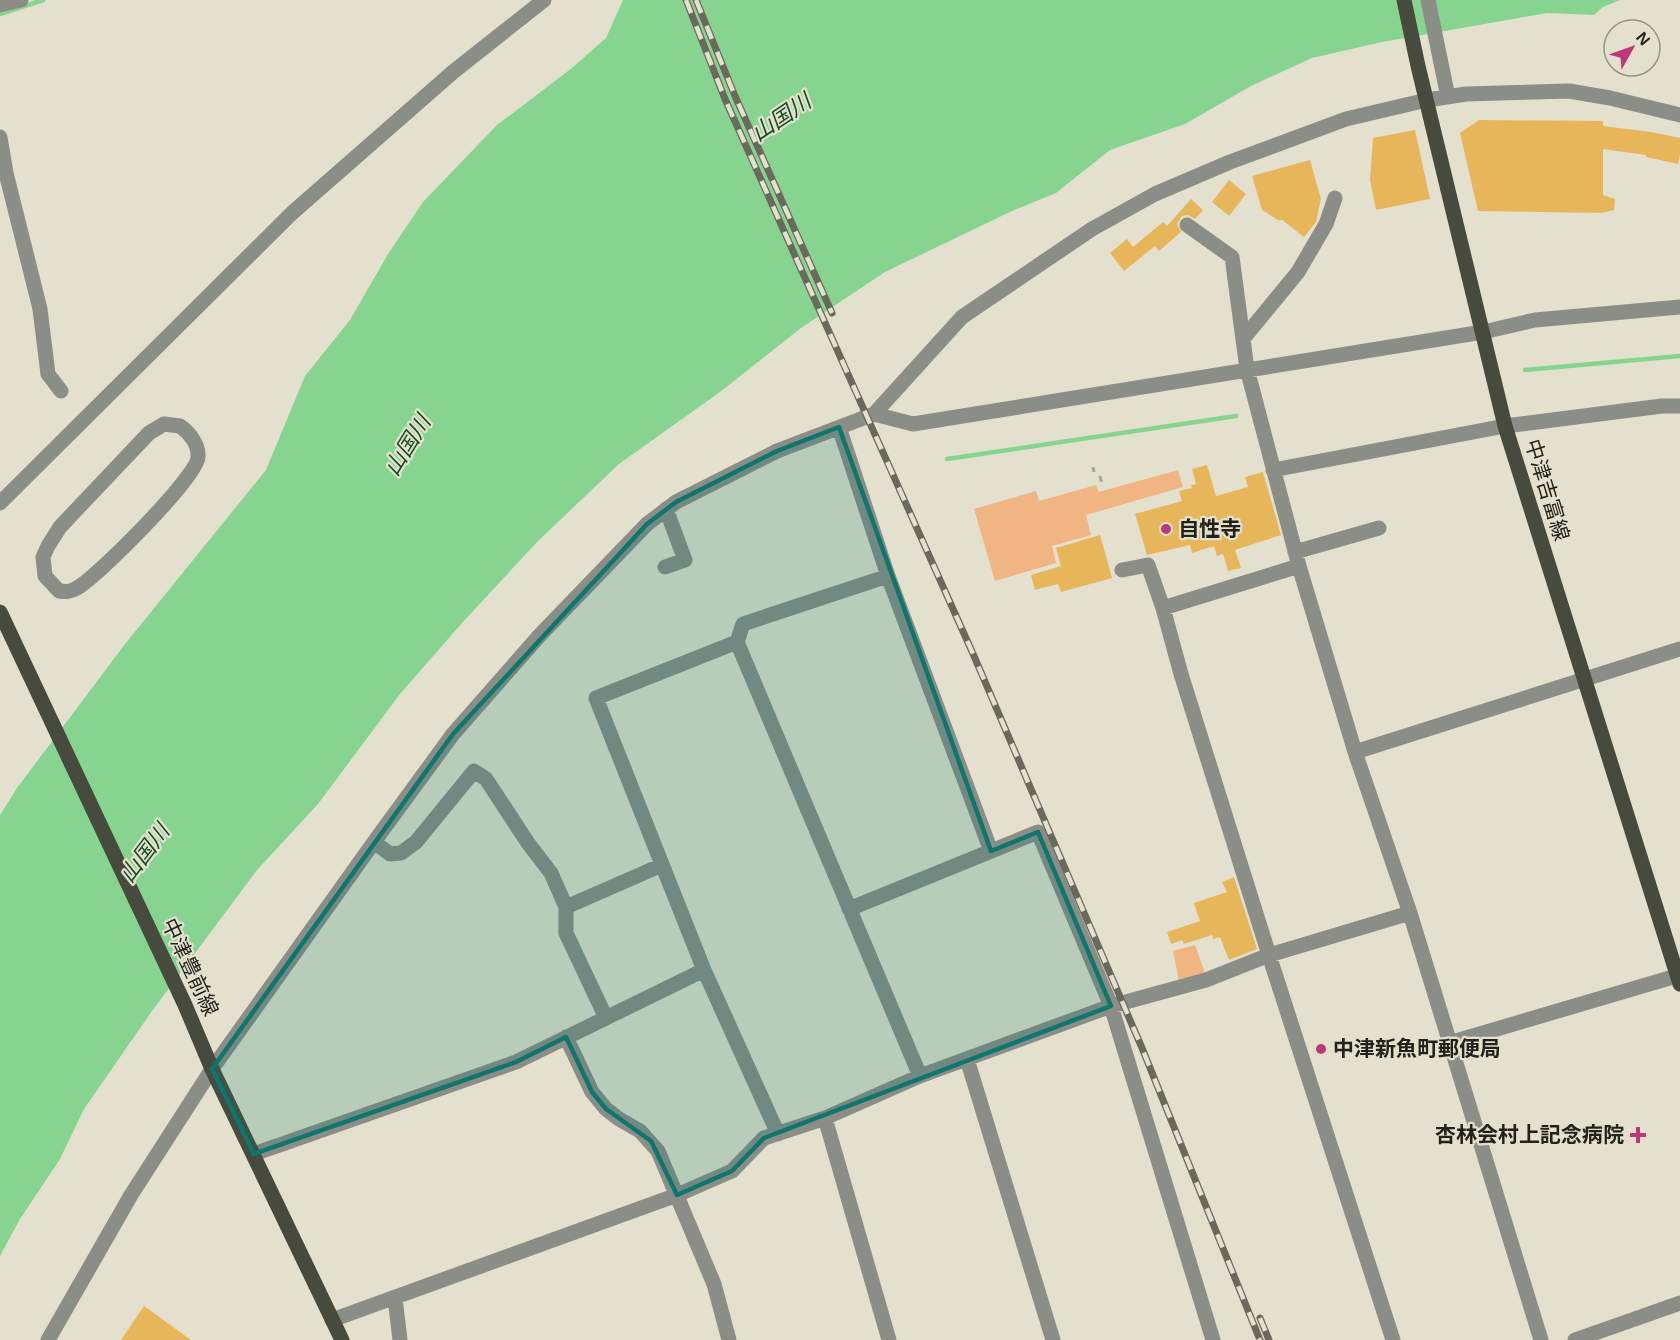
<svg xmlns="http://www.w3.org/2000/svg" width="1680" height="1340" viewBox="0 0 1680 1340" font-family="Arial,'Noto Sans JP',sans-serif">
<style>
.green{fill:#f1b584}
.water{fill:#87d490}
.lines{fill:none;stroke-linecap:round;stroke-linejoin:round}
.stream{stroke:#87d490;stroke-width:4.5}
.building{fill:#e7b65a}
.path{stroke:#a6a595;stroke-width:3;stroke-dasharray:6 3;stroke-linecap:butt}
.minor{stroke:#8a8e86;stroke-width:15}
.major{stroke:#464b3e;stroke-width:15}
.rail-casing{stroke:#6a695d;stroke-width:7}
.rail{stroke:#e3e1cd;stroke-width:4.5;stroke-dasharray:14;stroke-linecap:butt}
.marked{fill:#0f766e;fill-opacity:0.2;stroke:#0f766e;stroke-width:4.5;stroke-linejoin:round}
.poi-dot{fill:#bd377a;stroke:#e3e1cd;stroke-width:2}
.labels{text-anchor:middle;stroke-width:4.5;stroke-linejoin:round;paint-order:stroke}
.street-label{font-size:21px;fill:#22211a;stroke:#e3e1cd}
.poi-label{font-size:21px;font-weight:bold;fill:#22211a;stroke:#e3e1cd;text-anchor:start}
.water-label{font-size:22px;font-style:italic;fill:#164d21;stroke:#e3e1cd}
</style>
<rect width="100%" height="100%" fill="#e3e1cd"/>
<path class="green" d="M1178 470 1183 487 1086 515 1091 535 1052 546 1056 563 995 581 974 509 1036 491 1039 501 1096 485 1099 492Z
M1195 945 1205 973 1179 981 1173 951Z"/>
<path class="water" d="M623 0H1620L1603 7 1594 15 1547 13 1382 42 1312 58 1251 86 1185 124 1110 150 1056 193 1014 210 885 272 801 328 720 392 619 464 538 541 462 623 400 694 318 804 257 870 152 1011 84 1109 60 1159 20 1219 0 1256V815L17 788 125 644 266 470 305 376 350 320 388 254 423 202 497 125 572 68 606 38Z"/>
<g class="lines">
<path class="stream" d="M0 14 43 0
M1525 370 1680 356
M947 459 1236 416"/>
</g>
<path class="building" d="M1479 120 1603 121V126L1651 132 1680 138V154L1678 164 1646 157V155L1603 149V195L1615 199 1614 210 1601 213 1478 211 1460 133Z
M1415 130 1430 199 1376 210 1370 180 1373 138Z
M1310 160 1321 199 1316 222 1304 237 1282 220H1278L1262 210 1252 176Z
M1229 180 1246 194 1229 216 1212 202Z
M1191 199 1203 210 1195 219 1188 215 1182 216 1177 224 1181 232 1159 251 1155 246 1124 271 1110 253 1127 239 1133 247 1163 222 1167 226Z
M1207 465 1216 496 1248 487 1245 477 1263 472 1281 535 1235 550 1241 568 1228 571 1223 554 1217 556 1214 546 1192 553 1190 545 1147 555 1135 514 1182 501 1179 491 1192 488 1191 485 1196 484 1192 469Z
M1100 535 1112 578 1061 592 1058 584 1035 590 1031 575 1061 566 1056 548Z
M1234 877 1257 949 1229 960 1220 937 1213 939 1212 935 1184 944 1182 940 1171 944 1167 932 1200 921 1194 903 1227 892 1222 882Z
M144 1306 191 1340H121Z"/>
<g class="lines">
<path class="path" d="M1093 467 1094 472
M1100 476 1102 484"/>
<path class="minor" d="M1428 0 1448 97
M0 5 21 0
M0 137 6 173 40 309 48 374 61 391
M1187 225 1232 257 1247 369 1299 566 1355 752 1410 913 1541 1340
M1243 339 1298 272 1326 224 1335 198
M874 414 913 424 1483 332 1535 320 1680 307
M164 424 180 426C190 433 199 445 198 457 198 476 96 578 77 588 70 592 66 592 59 591L45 576 43 557 48 546 60 527 149 433Z
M839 427 888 576 991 851
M1273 470 1505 426 1662 406H1680
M0 503 292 213 453 72 544 0
M1295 552 1379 528
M1299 566 1163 608 1181 674 1269 955 1393 1340
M665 567 685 560 666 509
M1122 570 1148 565 1163 608
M888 576 743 624 737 642 920 1076
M737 642 596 698 704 970 778 1134
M1355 752 1680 649
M374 842 390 854 401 853 416 842 474 771 486 779 528 843 551 873 566 907V933L606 1018
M566 907 662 865
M849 909 1038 832 1111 1006 1213 1340
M566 1037 592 1092 606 1109 619 1119 640 1131 658 1151 714 1284 729 1340
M1449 1043 1680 975
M967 1059 1053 1340
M825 1118 889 1340
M254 1154 516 1062 704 970
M395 1298 400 1340
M332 1320 677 1195 732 1171 764 1138 825 1118 920 1076 1111 1006 1206 980 1269 955 1410 913
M48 1340 131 1195 212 1069 374 842 453 734 539 636 647 524 676 502 777 451 874 414 962 317 1092 229 1155 194 1230 162 1346 119 1427 100 1466 94 1569 91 1610 98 1680 115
M1575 1340 1680 1303"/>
<path class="major" d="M1404 0 1418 66 1505 426 1680 984
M0 612 185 1005 212 1069 342 1340"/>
<g class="rail-casing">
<path id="rail" d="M686 0 725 99 974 656 1142 1048 1260 1340
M696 0 735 96 832 313
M1260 1318 1269 1340"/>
</g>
<use href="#rail" class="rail"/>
</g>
<path class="marked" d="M839 427 991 851 1038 832 1111 1006 764 1138 732 1171 677 1195 651 1141 606 1109 592 1092 566 1037 516 1062 254 1154 212 1069 453 734 647 524 676 502 777 451Z"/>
<g class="poi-dot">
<circle cx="1166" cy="529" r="6"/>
<circle cx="1321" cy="1049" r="6"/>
<path d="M1635 1126h6v6h6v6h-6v6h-6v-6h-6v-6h6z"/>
</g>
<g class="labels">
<g class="street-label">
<text transform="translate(1547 490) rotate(73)" y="7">中津吉富線</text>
<text transform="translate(190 967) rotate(65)" y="7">中津豊前線</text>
</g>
<g class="poi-label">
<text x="1178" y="536">自性寺</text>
<text x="1333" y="1056">中津新魚町郵便局</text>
<text x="1624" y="1142" text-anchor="end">杏林会村上記念病院</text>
</g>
<g class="water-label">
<text transform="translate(781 117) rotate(-34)" y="8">山国川</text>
<text transform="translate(407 445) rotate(-58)" y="8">山国川</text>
<text transform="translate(144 853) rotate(-53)" y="8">山国川</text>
</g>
</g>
<g transform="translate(1632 48) rotate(50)"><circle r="28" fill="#e3e1cd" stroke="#969485" stroke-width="1.5"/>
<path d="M0-4.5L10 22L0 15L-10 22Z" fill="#bd377a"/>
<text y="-9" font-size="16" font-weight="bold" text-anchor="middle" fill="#22211a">N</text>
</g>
</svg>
